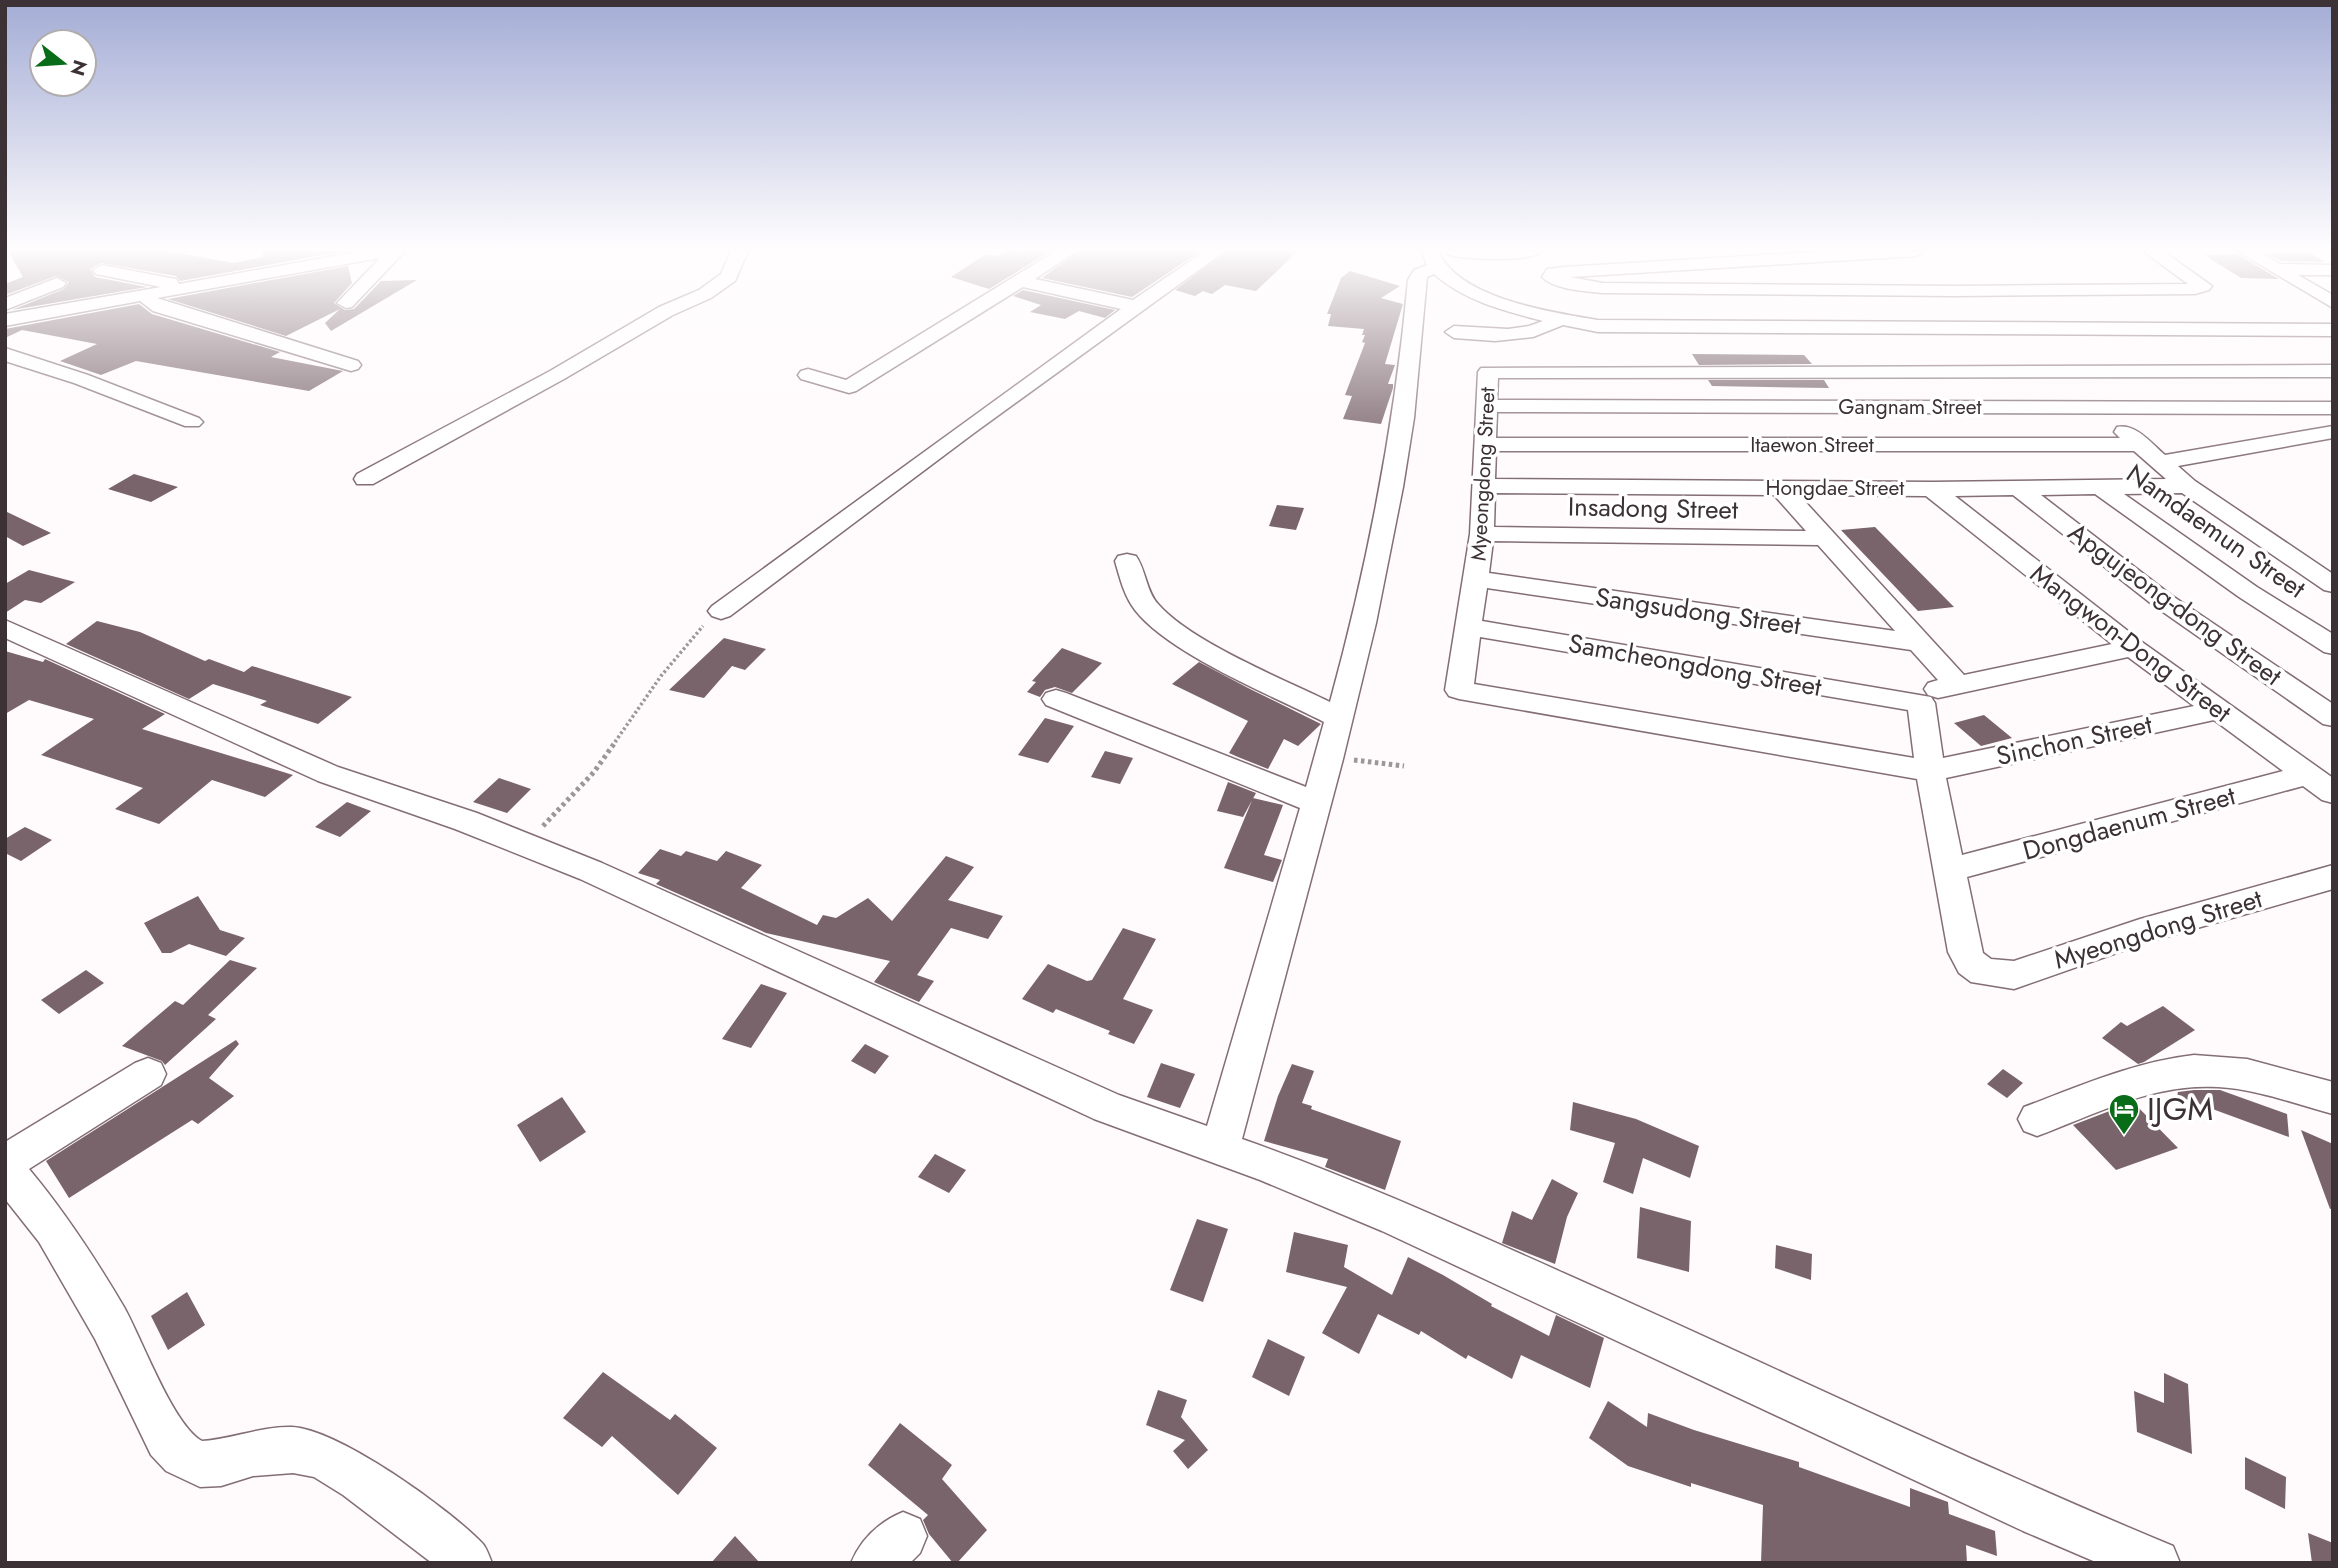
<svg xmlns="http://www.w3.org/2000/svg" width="2338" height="1568" viewBox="0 0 2338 1568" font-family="Jost,sans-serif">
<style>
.building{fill:#79646c}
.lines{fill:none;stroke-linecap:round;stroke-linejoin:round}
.minor-casing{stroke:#836e76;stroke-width:3}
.path-far1{stroke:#9d9699;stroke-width:3.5;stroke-dasharray:2.5 2.5;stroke-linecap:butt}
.path{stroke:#9d9699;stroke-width:5;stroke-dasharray:3.5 3.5;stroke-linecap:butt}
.minor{fill:#fff;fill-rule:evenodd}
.labels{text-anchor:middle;stroke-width:7;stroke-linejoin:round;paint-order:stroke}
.far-street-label{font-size:21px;fill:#3c3236;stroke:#fff}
.street-label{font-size:26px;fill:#3c3236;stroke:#fff}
.near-poi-label{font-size:32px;fill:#3c3236;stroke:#fff;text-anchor:start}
</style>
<rect width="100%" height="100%" fill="#fffafc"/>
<path class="building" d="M8 251H167L234 263 263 257V251H345L180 281 176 276 101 263 90 269 95 277 147 287 12 310 64 289 69 282 56 276 5 295V284L23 277Z
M1005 251H1051L989 289 951 277 986 254 998 256Z
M1079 251H1201L1132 297 1042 278Z
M1227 251H1298L1256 291 1225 285 1212 294 1203 291 1195 296 1175 290Z
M2309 252 2325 262 2281 261 2267 253Z
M2237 254 2279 279 2241 278 2204 255Z
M348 266 352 283 334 303 345 310 354 309 381 281 417 280 331 331 325 323 340 309 286 336 168 299Z
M1350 271 1400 286 1381 298 1403 304 1385 364 1395 365 1388 384H1393V388L1381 424 1343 419 1352 396 1345 395 1365 343 1362 342 1365 335H1362L1364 329 1328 326 1331 314H1327L1341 278Z
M1023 290 1115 310 1105 318 1079 311 1065 319 1030 312 1041 305 1013 296Z
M139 304 152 314 280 352 271 357 343 371 309 391 136 361 101 375 60 361 97 344 22 330 5 338V329Z
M1692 354 1804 355 1812 364 1699 365Z
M1708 380H1824L1829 388 1712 386Z
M134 474 178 487 151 502 108 489Z
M1277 505 1304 508 1296 530 1269 526Z
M5 511 51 533 23 546 5 536Z
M1875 527 1954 607 1918 611 1841 530Z
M29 570 75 582 41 603 25 600 5 613V584Z
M97 621 140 632 205 661 209 659 244 672 252 666 352 697 318 724 260 705 267 701 213 684 189 699 66 644Z
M724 638 766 649 745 670 732 666 704 698 669 690Z
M1062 648 1102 663 1072 693 1055 687 1045 690 1040 697 1027 692 1036 682 1032 681Z
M5 651 43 662 45 659 165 714 142 729 293 775 265 797 212 780 159 824 115 809 143 788 41 755 94 719 29 700 5 714Z
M1199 662 1250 689 1321 724 1298 746 1284 739 1268 769 1238 757 1229 753 1248 721 1172 684Z
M1984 715 2012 738 1981 746 1954 723Z
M1045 718 1074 726 1048 763 1018 755Z
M1105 751 1133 758 1120 784 1091 777Z
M499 778 531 789 507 813 473 802Z
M1228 782 1256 793 1243 817 1217 811Z
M1253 798 1283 805 1264 855 1282 860 1273 882 1224 868Z
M347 802 371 811 340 837 315 827Z
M25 827 52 840 21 861 5 853V839Z
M660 849 681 856 686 851 717 861 726 851 762 865 741 888 817 925 823 915 836 918 868 898 892 921 946 856 974 867 948 900 1003 916 988 939 951 928 917 975 934 981 919 1002 874 982 890 961 766 933 656 884 660 880 638 873Z
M198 896 220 930 245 938 226 956 189 944 171 953H162L144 923Z
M1123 928 1156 939 1123 999 1153 1010 1134 1044 1108 1034 1110 1031 1056 1009 1053 1013 1022 999 1048 964 1087 981 1092 980Z
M230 960 257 968 208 1015 216 1019 165 1065 162 1061 122 1046 175 1001 183 1005Z
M86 970 104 983 59 1014 41 1000Z
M761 984 787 993 751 1048 722 1039Z
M2163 1006 2195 1030 2144 1062 2138 1064 2102 1038 2121 1022 2127 1026Z
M236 1040 239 1044 209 1078 234 1096 198 1124 192 1120 69 1198 46 1161Z
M865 1044 889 1056 875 1074 851 1061Z
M1161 1063 1195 1074 1180 1108 1147 1097Z
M1292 1064 1314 1071 1302 1103 1312 1106 1311 1109 1401 1141 1385 1190 1325 1167 1328 1159 1264 1141 1278 1096Z
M2003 1069 2023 1083 2007 1098 1987 1084Z
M2194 1090H2220L2287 1114 2289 1137 2177 1096 2178 1092Z
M562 1097 586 1132 540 1162 517 1125Z
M1573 1102 1636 1119 1699 1146 1690 1178 1643 1158 1633 1194 1603 1182 1615 1143 1570 1130Z
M2133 1102 2178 1148 2116 1170 2073 1125Z
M2301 1130 2333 1144V1208L2330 1209Z
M935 1154 966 1170 949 1193 918 1177Z
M1552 1179 1578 1193 1567 1217 1555 1264 1502 1243 1512 1211 1532 1220Z
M1640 1207 1691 1221 1689 1272 1637 1258Z
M1197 1219 1228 1229 1203 1302 1170 1290Z
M1294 1232 1348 1245 1344 1267 1392 1295 1408 1257 1443 1275 1492 1304 1491 1306 1549 1336 1556 1315 1604 1338 1590 1388 1521 1355 1512 1379 1468 1355 1466 1359 1421 1331 1419 1335 1378 1314 1359 1354 1322 1333 1347 1287 1286 1272Z
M1776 1245 1812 1254 1811 1280 1775 1268Z
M187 1292 205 1325 168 1350 151 1316Z
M1268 1339 1305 1357 1289 1396 1252 1377Z
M603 1372 670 1420 675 1414 717 1448 678 1495 612 1436 602 1447 563 1418Z
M2164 1373 2188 1384 2192 1454 2137 1432 2134 1391 2164 1403Z
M1158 1390 1187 1400 1181 1417 1208 1450 1188 1469 1173 1451 1185 1440 1146 1425Z
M1608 1401 1647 1427 1648 1413 1694 1430 1799 1462V1467L1910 1507V1488L1948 1502 1949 1514 1995 1531 1997 1556 1966 1545 1967 1563H1761L1763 1505 1691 1483V1487L1628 1466 1589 1438Z
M900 1423 952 1465 942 1479 987 1530 957 1563H953L929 1534 923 1520 928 1515 868 1465Z
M2245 1457 2286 1477 2285 1509 2245 1489Z
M2308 1533 2333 1543V1563H2312Z
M735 1536 760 1563H711Z"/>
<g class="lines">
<g class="minor-casing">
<path id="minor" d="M362 251H405L352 307 346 308 337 303 380 258 157 298 358 361 361 365 358 369 351 371 153 311 140 301 5 326V314L161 287 96 274 93 270 102 265 170 278 176 279 179 284Z
M731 251H748L735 281 711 298 673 315 564 379 373 484H357L354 479 357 474 550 371 659 307 699 290 721 274Z
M1056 251H1077L1035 279 1133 300 1205 251H1225L974 433 730 616 721 619 712 616 708 611 712 606 1121 309 1023 287 856 391 849 393 801 379 798 375 801 371 808 369 846 380Z
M1422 251H1438C1459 299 1551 312 1598 320L2333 324V336L1598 332 1563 325 1533 337 1495 341 1454 338 1445 332 1454 326 1508 329 1529 326 1543 321C1505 311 1464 301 1434 274L1427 277 1414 418 1403 487 1376 623 1343 759 1242 1139C1350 1177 1454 1224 1559 1271 1764 1362 1966 1460 2173 1546L2180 1563H2098L2023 1531 1382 1231 1260 1180 1094 1119 580 879 455 829 318 781 5 638V620L338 767 477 813 602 863 1119 1095 1207 1126 1300 808 1046 705 1042 699 1046 693 1056 690 1066 693 1306 787 1324 722C1273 696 1169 654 1135 610 1124 596 1120 578 1115 561L1118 556 1127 554 1136 556C1146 570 1146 591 1158 604 1191 642 1283 679 1330 702 1368 563 1395 423 1408 280L1414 270 1427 265Z
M1446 251H1542C1530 263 1466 259 1449 255Z
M1832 251H1925L1916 256 1570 277 1603 283 1955 286 2188 284 2143 251H2163L2212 286 2209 290 2195 294 1955 296 1603 293C1585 291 1555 290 1542 277L1547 269 1564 267Z
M2237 251H2258L2280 264 2333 265V275H2298L2333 295V308Z
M57 278 66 283 63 287 5 310V298Z
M5 348 88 375 199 418 203 422 199 426H185L74 383 5 361Z
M2333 365V377L1498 378 1497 400 2333 402V414L1497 412 1496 438H2120L2114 432 2117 427C2136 423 2152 444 2165 455L2333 426V438L2178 466 2195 481 2333 574V592L2324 590 2182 493 2124 494 2257 587 2333 634V654L2324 652 2239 597 2095 494 2041 495 2171 595 2333 704V726L2323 724 2153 605 2013 495 1955 496 2142 642 2333 778V803L2322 800 2303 786 1967 877 1983 953 1991 959 2014 961 2140 919 2333 865V889L2145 943 2014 989 1971 982 1959 973 1948 952 1917 779 1459 699 1449 696 1445 690 1470 534 1478 372 1481 368ZM1496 451H2134L2166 479 1932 482 1495 479ZM1495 493 1774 495 1806 531 1494 527ZM1799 495 1926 496 2112 644 1964 675ZM1493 541 1818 545 1895 631 1489 573ZM1487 588 1911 650 1938 680 1928 683 1924 689 1928 695 1938 698 2128 657 2194 706 1943 758 1935 703 1931 697 1482 621ZM1480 637 1908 710 1914 758 1474 684ZM2214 720 2283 771 1962 855 1946 778Z
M2194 1055 2247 1059 2333 1082V1114C2295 1104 2257 1089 2218 1087 2153 1083 2096 1114 2037 1136L2024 1131 2018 1119 2024 1107C2080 1086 2134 1062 2194 1055Z
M148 1058 161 1063 166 1074 161 1085 29 1169C65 1212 95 1258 124 1307 142 1339 173 1425 202 1441 233 1439 261 1426 292 1427 338 1429 450 1509 483 1544 487 1549 489 1556 492 1563H432L343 1495 314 1477 293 1473 253 1476 221 1486 200 1487 166 1471 151 1455 95 1339 39 1242 5 1199V1142L135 1063Z
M903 1512 920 1519 927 1536 920 1553 910 1563H851C861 1539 879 1522 903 1512Z"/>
</g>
<path class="path-far1" d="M615 742 661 676 703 626"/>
<path class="path" d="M1354 760 1404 766
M543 826 594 772 616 741"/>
<use href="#minor" class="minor"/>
</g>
<linearGradient id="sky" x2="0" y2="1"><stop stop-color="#a3acd5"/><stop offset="0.53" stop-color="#fffdfe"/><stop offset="1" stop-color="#fffdfe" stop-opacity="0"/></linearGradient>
<rect width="2338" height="470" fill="url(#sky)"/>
<defs>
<g id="hotel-pin" transform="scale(1.575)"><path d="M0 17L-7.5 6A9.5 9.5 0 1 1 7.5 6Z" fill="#096c19" stroke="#fff"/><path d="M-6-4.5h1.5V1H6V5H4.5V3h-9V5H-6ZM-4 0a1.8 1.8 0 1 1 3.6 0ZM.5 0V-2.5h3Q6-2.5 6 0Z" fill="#fff"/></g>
</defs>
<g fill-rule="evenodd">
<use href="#hotel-pin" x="2124" y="1109"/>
</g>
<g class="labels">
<g class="far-street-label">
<text x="1910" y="414">Gangnam Street</text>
<text x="1812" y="452">Itaewon Street</text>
<text transform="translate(1483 474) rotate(-87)" y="7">Myeongdong Street</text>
<text x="1835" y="495">Hongdae Street</text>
</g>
<g class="street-label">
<text transform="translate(1653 508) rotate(1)" y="9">Insadong Street</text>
<text transform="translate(2216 531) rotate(35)" y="9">Namdaemun Street</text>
<text transform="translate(2175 604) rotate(36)" y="9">Apgujeong-dong Street</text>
<text transform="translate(1698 611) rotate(8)" y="9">Sangsudong Street</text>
<text transform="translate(2131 643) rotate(37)" y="9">Mangwon-Dong Street</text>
<text transform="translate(1695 665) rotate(10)" y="9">Samcheongdong Street</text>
<text transform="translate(2074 740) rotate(-12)" y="9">Sinchon Street</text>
<text transform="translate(2129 823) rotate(-15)" y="9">Dongdaenum Street</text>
<text transform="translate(2158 929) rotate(-17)" y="9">Myeongdong Street</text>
</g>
<g class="near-poi-label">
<text x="2147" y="1120">IJGM</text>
</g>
</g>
<rect width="2338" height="1568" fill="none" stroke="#3c3236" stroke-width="14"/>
<g transform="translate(63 63) rotate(107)"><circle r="33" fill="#ffffff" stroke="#b1adaf" stroke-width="2"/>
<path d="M0-5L12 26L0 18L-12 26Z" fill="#096c19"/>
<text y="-10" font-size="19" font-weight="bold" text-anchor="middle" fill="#3c3236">N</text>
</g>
</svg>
